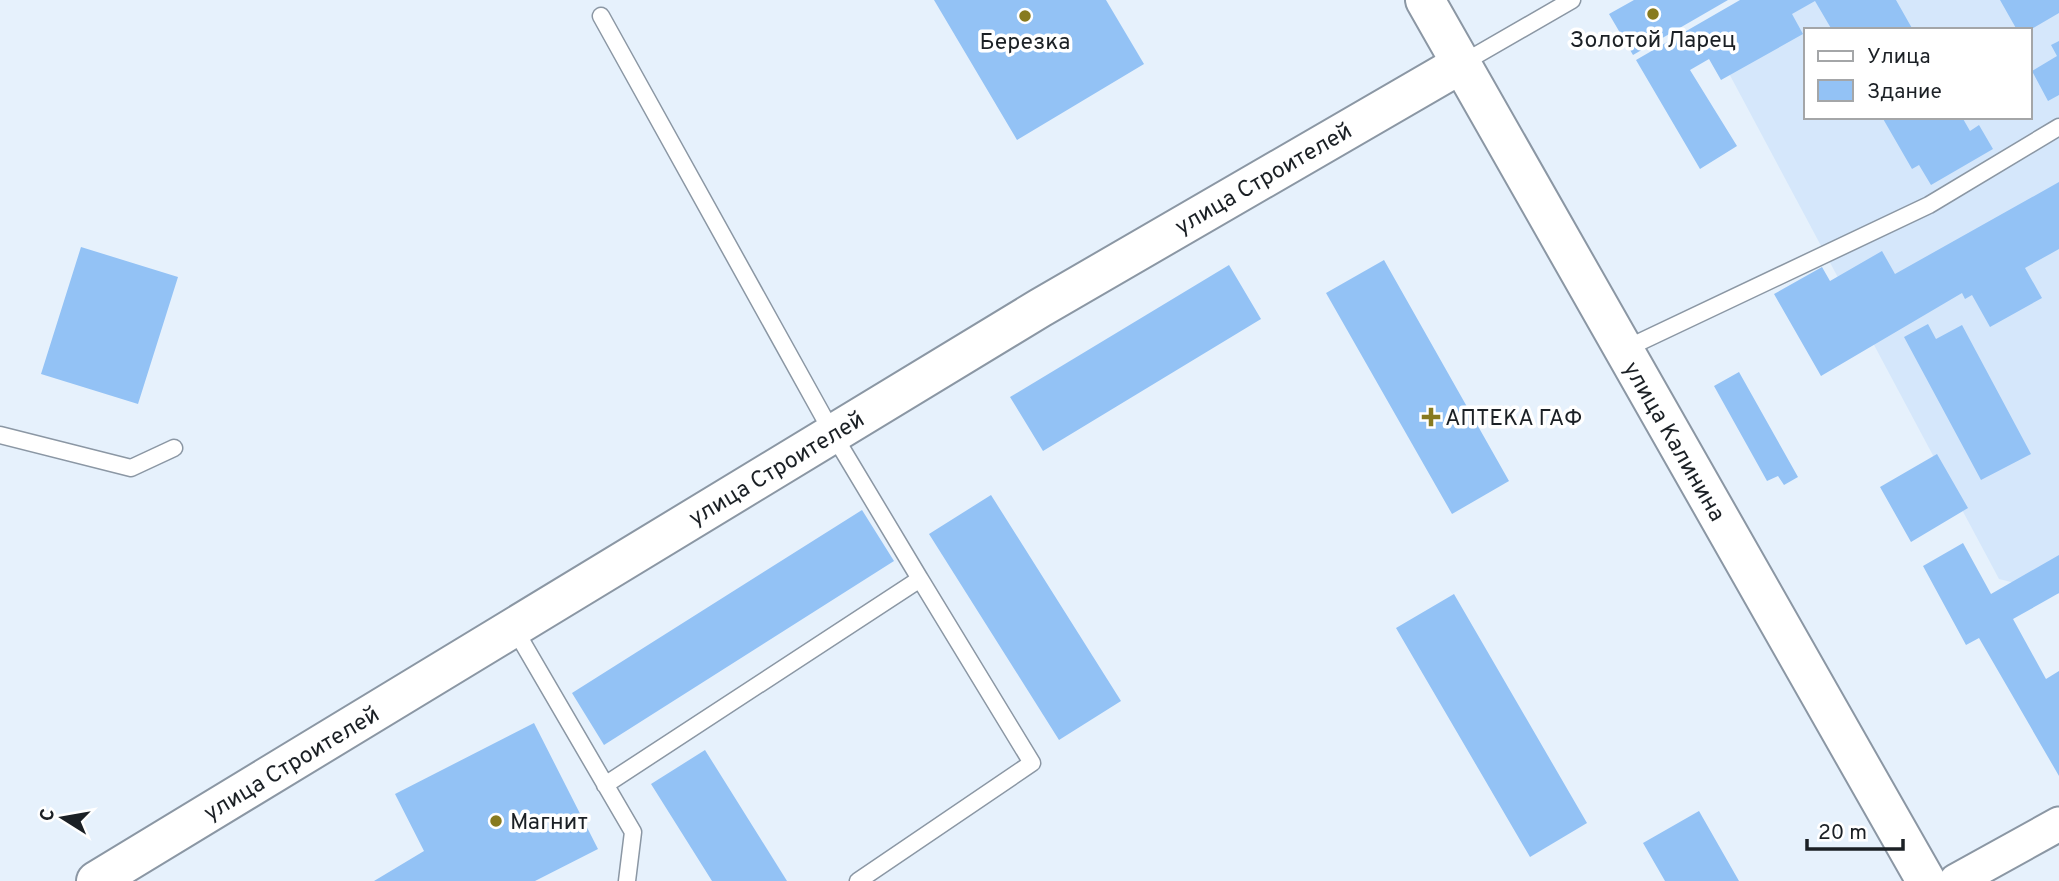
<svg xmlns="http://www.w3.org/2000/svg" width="2059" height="881" viewBox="0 0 2059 881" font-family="Overpass,sans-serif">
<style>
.built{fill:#d5e7fb;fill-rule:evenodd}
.building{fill:#93c2f5}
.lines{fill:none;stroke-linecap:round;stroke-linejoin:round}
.lane-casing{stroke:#8b97a4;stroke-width:19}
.street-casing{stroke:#8b97a4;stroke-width:37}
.secondary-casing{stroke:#8b97a4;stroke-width:42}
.primary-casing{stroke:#8b97a4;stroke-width:42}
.lane{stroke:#fff;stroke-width:16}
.street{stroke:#fff;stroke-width:33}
.secondary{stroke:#fff;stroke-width:38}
.primary{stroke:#fff;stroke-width:38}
.poi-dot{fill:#877a1f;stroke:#fff;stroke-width:2.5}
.labels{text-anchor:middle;stroke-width:7;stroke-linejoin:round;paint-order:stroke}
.poi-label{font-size:23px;fill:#1b2025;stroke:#fff}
.street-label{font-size:23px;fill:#1b2025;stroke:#fff}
</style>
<rect width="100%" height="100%" fill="#e6f1fc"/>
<path class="built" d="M1772 0H2059V594L1999 579 1709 36ZM1805 30H2029V117H1805Z"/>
<path class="building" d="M934 0H1106L1144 64 1017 140Z
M1634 0H1728L1633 55 1609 14Z
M1740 0H1896L1913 30H1832L1815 1 1792 14 1803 34 1721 80 1709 59 1690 70 1737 146 1700 169 1636 60Z
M2000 0H2059V13L2030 30H2017Z
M2059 41V95L2048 101 2032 71 2057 56 2051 45Z
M1882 117H1962L1970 131 1979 125 1993 149 1931 185 1919 165 1912 169Z
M2059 182V249L2025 268 2042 298 1990 327 1972 295 1965 299 1962 293 1821 376 1774 294 1822 267 1830 281 1882 251 1895 274Z
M81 247 178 277 138 404 41 374Z
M1384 260 1509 481 1452 514 1326 293Z
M1229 265 1261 319 1043 451 1010 397Z
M1928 324 1936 339 1962 325 2031 454 1981 480 1904 337Z
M1739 372 1798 477 1784 485 1778 476 1767 481 1714 386Z
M1937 454 1968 508 1911 542 1880 487Z
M991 495 1121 701 1059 740 929 534Z
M862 510 894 561 604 745 572 693Z
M1963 543 1991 594 2059 555V593L2013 619 2046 679 2059 671V776L1979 638 1966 645 1923 566Z
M1454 594 1587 823 1530 857 1396 628Z
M534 723 598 849 535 881H374L424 851 395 794Z
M705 750 787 881H712L651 784Z
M1699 811 1739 881H1665L1643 843Z"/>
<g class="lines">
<g class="lane-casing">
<path id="lane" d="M601 16 833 434 920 579
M1461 64 1572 0
M1623 350 1929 205 2059 127
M0 435 131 468 174 448
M514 628 633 832 627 881
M605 785 920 579 1032 763 858 881"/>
</g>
<g class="street-casing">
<path id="street" d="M1956 881 2059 824"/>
</g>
<g class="secondary-casing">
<path id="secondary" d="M96 881 1040 308 1461 64"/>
</g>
<g class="primary-casing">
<path id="primary" d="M1425 0 1926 881"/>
</g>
<use href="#lane" class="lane"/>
<use href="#street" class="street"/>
<use href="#secondary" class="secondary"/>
<use href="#primary" class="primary"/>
</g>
<g class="poi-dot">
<circle cx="1653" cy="14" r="7"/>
<circle cx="1025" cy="16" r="7"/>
<path d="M1427.5 406.5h7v7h7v7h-7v7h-7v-7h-7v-7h7z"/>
<circle cx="496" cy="821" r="7"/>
</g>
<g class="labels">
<g class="poi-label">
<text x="1653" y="47">Золотой Ларец</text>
<text x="1025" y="49">Березка</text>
<text x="1445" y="425" text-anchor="start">АПТЕКА ГАФ</text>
<text x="510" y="829" text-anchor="start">Магнит</text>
</g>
<g class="street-label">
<text transform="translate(1263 178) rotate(-30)" y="8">улица Строителей</text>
<text transform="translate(1675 441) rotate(60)" y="8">улица Калинина</text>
<text transform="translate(776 468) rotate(-31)" y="8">улица Строителей</text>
<text transform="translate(291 763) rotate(-31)" y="8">улица Строителей</text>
</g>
</g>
<rect x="1804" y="28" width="228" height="91" fill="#ffffff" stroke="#a4a6a8" stroke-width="2"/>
<rect x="1818" y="51" width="35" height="10" fill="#ffffff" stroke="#a4a6a8" stroke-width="2"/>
<text x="1867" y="63" font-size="21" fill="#1b2025">Улица</text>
<rect x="1818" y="80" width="35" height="21" fill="#93c2f5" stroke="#a4a6a8" stroke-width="2"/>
<text x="1867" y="98" font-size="21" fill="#1b2025">Здание</text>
<g transform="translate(63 818) rotate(281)" stroke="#ffffff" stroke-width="5" paint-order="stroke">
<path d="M0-5L12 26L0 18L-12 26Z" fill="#1b2025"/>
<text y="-10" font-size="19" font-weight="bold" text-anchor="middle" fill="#1b2025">С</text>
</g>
<path d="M1807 839v10h96v-10" fill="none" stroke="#1b2025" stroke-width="3.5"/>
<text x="1818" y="839" font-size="21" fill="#1b2025" stroke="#ffffff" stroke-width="5" paint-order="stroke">20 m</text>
</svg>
